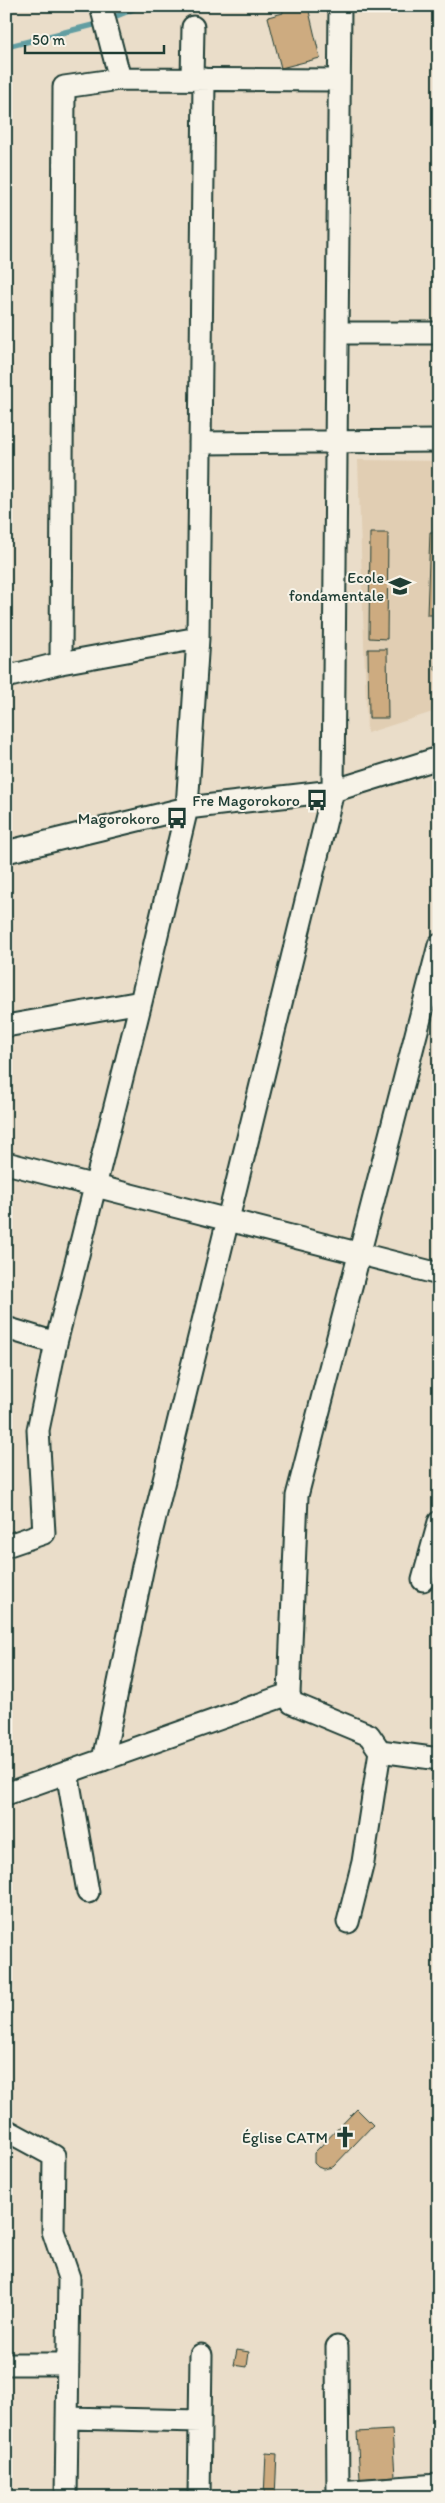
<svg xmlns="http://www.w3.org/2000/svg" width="445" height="2503" viewBox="0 0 445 2503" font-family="Itim,sans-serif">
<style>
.built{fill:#e1ceb3}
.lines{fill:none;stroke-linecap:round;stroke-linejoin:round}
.stream{stroke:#629ea2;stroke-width:5.5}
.building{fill:#cdab80;stroke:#1f3d34}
.minor-casing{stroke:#1f3d34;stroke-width:25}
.minor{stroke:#f7f3e8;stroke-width:21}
.labels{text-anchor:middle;stroke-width:4;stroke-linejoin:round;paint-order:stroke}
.poi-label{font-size:16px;fill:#1f3d34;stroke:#f7f3e8;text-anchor:end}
</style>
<rect width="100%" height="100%" fill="#eaddc9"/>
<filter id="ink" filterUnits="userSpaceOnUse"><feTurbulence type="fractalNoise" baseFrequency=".02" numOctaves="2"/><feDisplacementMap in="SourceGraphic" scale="10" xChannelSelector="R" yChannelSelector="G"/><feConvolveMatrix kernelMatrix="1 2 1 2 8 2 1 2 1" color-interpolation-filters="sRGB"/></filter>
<g filter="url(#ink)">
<path class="built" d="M358 460 439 461V710L367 733Z"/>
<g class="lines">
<path class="stream" d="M109 19 141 6
M6 47 101 23"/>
</g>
<path class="building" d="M282 6H295V10L308 7 320 58 281 68 268 17 283 13Z
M430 532H439V615H427Z
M370 533H388L387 639 369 638Z
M438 644 439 645V671L435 670Z
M368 649H387L388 718H369Z
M357 2109 373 2125 333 2167 323 2169 318 2167 314 2163V2153Z
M237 2350 249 2352 247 2367 234 2365Z
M433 2351H439V2370H433Z
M392 2430 395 2476 360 2479 357 2432Z
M266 2453 277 2454 275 2497H264Z"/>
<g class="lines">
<g class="minor-casing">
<path id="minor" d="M101 6 120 79
M192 79 193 27
M337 333H439
M200 443 439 441
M61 663 64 87 120 79 339 80
M6 677 61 663 198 638
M6 852 187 808 333 791 439 758
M6 1026 141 1002
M6 1163 439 1274
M6 1328 56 1343
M6 1546 44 1533 38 1430 56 1343 141 1002 187 808 198 638 204 79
M423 1580 439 1522
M380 1751 439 1759
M103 1760 143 1566 333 791 340 6
M67 1772 88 1892
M6 1794 289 1694
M348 1922 363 1862 380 1751 369 1735 292 1703 289 1694 297 1496 439 945
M6 2130 54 2156 53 2231 69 2278 66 2497
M337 2347 338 2497
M6 2364H68
M67 2418 200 2421
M338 2492 439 2485
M199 2497 201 2355"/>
</g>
<use href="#minor" class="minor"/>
</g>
</g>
<defs>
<g id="school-bare" transform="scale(1.725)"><path d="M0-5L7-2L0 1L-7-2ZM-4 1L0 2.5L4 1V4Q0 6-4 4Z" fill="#1f3d34" stroke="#f7f3e8" stroke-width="2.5" paint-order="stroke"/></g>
<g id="bus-bare" transform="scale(1.725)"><path d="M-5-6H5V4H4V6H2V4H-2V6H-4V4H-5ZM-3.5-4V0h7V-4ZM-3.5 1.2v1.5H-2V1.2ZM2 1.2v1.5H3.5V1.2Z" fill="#1f3d34" stroke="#f7f3e8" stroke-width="2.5" paint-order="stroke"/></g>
<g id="church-bare" transform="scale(1.725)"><path d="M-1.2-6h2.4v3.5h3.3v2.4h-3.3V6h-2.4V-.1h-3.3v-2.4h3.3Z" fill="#1f3d34" stroke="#f7f3e8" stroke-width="2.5" paint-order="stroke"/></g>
</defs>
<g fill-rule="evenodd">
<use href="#school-bare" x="400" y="586"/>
<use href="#bus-bare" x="317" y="800"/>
<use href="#bus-bare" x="177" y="818"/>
<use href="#church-bare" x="345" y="2137"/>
</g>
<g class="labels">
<g class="poi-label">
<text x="384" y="583">Ecole<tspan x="384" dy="18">fondamentale</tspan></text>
<text x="300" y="806">Fre Magorokoro</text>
<text x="160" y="824">Magorokoro</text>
<text x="328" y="2143">Église CATM</text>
</g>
</g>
<rect width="445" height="2503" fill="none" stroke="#f7f3e8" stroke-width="25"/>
<rect x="12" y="12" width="420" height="2478" fill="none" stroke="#1f3d34" stroke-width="2" filter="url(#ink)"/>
<path d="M25 45v8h139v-8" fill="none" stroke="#1f3d34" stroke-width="2.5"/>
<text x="32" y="45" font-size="15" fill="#1f3d34" stroke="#f7f3e8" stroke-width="4" paint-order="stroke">50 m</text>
</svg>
